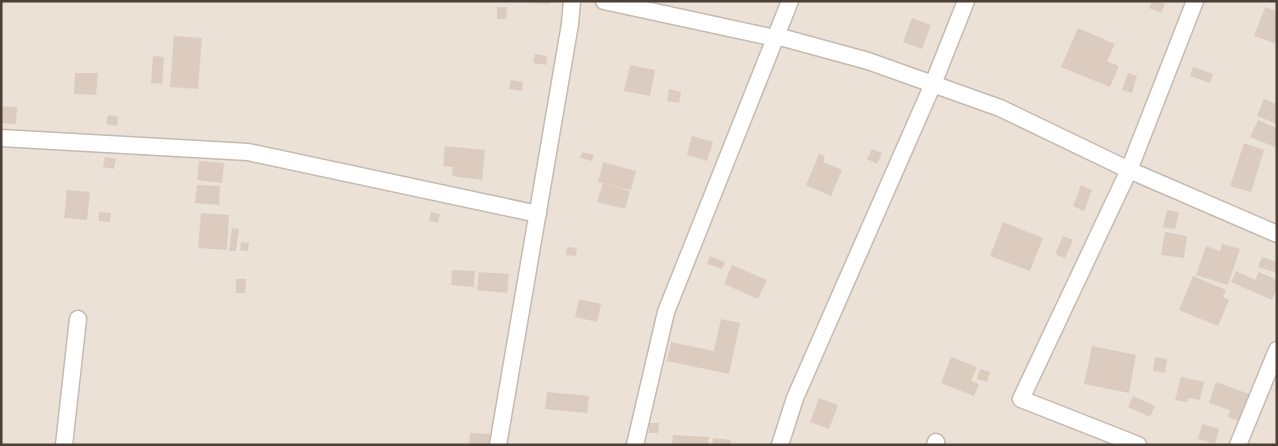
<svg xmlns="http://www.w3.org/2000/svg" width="1278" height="446" viewBox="0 0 1278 446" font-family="Lato,sans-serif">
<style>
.residential{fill:#ebe1d7}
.building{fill:#dcccc0}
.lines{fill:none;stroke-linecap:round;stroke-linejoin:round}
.minor-casing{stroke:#c6b9ae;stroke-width:19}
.minor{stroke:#fff;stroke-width:16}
</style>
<rect width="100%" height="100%" fill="#f6f0e9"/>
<path class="residential" d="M1 1H1277V445H1Z"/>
<path class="building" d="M531 1H550V4L531 3Z
M1152 1H1157L1165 4 1161 13 1149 8Z
M497 7H507L506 19H497Z
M1265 7 1277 11 1275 16 1277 17V44L1254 36Z
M912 18 931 25 922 49 903 42Z
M1078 28 1115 44 1107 61 1119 66 1110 87 1061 67Z
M174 36 202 38 198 89 170 87Z
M535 54 547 56 546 65 533 63Z
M153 56 164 57 162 84 151 83Z
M630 65 655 70 650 96 624 91Z
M1193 67 1213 74 1210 83 1190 76Z
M75 73H98L96 95 74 94Z
M1128 73 1137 76 1132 93 1122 90Z
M511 80 523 82 522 91 509 89Z
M669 89 681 92 679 103 667 101Z
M1264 99 1277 104V124L1257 116Z
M1 106 17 107 16 124 1 123Z
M108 115 118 117 117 126 106 124Z
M1258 120 1277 128V148L1250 137Z
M692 136 713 142 707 161 687 155Z
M1244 143 1264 150 1251 192 1230 186Z
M445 146 485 150 482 180 452 176 453 167 443 166Z
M872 149 882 153 877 164 867 159Z
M582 152 594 155 592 161 580 158Z
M819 154 825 156 823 162 842 170 831 196 806 185Z
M105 157 116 159 114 169 103 167Z
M199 161 224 163 222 183 197 180Z
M603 162 636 171 631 190 607 184 630 191 625 209 597 202 603 183 598 182Z
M197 185 220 186 219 205 195 203Z
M1081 185 1092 190 1084 211 1073 206Z
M67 190 90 192 87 220 64 218Z
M1167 210 1179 212 1175 229 1163 227Z
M99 212 111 213 110 222 99 221Z
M431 212 440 214 438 223 429 221Z
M201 213 229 215 227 250 198 248Z
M1003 222 1043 238 1030 271 990 256Z
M232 228 239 229 236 251H229Z
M1165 232 1187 236 1184 258 1161 255Z
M1063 236 1073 240 1065 258 1055 254Z
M241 242 249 243 248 251 240 250Z
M1222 244 1240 249 1228 285 1196 275 1206 246 1220 251Z
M567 247 577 248 576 256 566 255Z
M710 256 725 262 722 269 707 264Z
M1262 257 1277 262V273L1258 267Z
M732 265 767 280 758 299 724 284Z
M452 270 475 271 474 287 451 285Z
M1236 271 1255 280 1259 272 1277 280V289L1272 300 1231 282Z
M479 272 509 274 507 293 477 290Z
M1193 276 1226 290 1223 297 1229 300 1218 326 1179 310Z
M236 279H246L245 293H236Z
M579 299 601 304 597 322 575 317Z
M721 319 740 323 729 374 667 361 671 342 714 351Z
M1092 346 1136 355 1129 393 1084 384Z
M951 357 977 367 971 381 979 384 974 396 941 383Z
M1155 357 1167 359 1165 373 1153 371Z
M980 369 990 372 987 382 977 379Z
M1181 377 1204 382 1200 400 1188 398 1187 402 1175 400Z
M1216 382 1249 394 1239 421 1228 417 1230 410 1209 403Z
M547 392 589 396 587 413 545 409Z
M1133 396 1155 406 1150 417 1128 407Z
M819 398 838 405 829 429 810 422Z
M649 423H659L658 433H649Z
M1202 424 1219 429 1215 444 1198 439Z
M470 433 490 434V445L469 444Z
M673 435 709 437 708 445H672Z
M713 438 731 440V445H712Z"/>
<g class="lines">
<g class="minor-casing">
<path id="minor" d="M604 1 775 38H784L868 61 1000 108 1129 170 1277 234
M1 138 248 152 538 214
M64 445 78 319
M498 445 570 24 572 1
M635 445 666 312 790 1
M780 445 795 398 933 84 966 1
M935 445 936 442
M1138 445 1021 399 1129 170 1195 1
M1238 445 1277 350"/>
</g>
<use href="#minor" class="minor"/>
</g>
<rect width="1278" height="446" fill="none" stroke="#4b3f36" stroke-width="5"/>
</svg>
